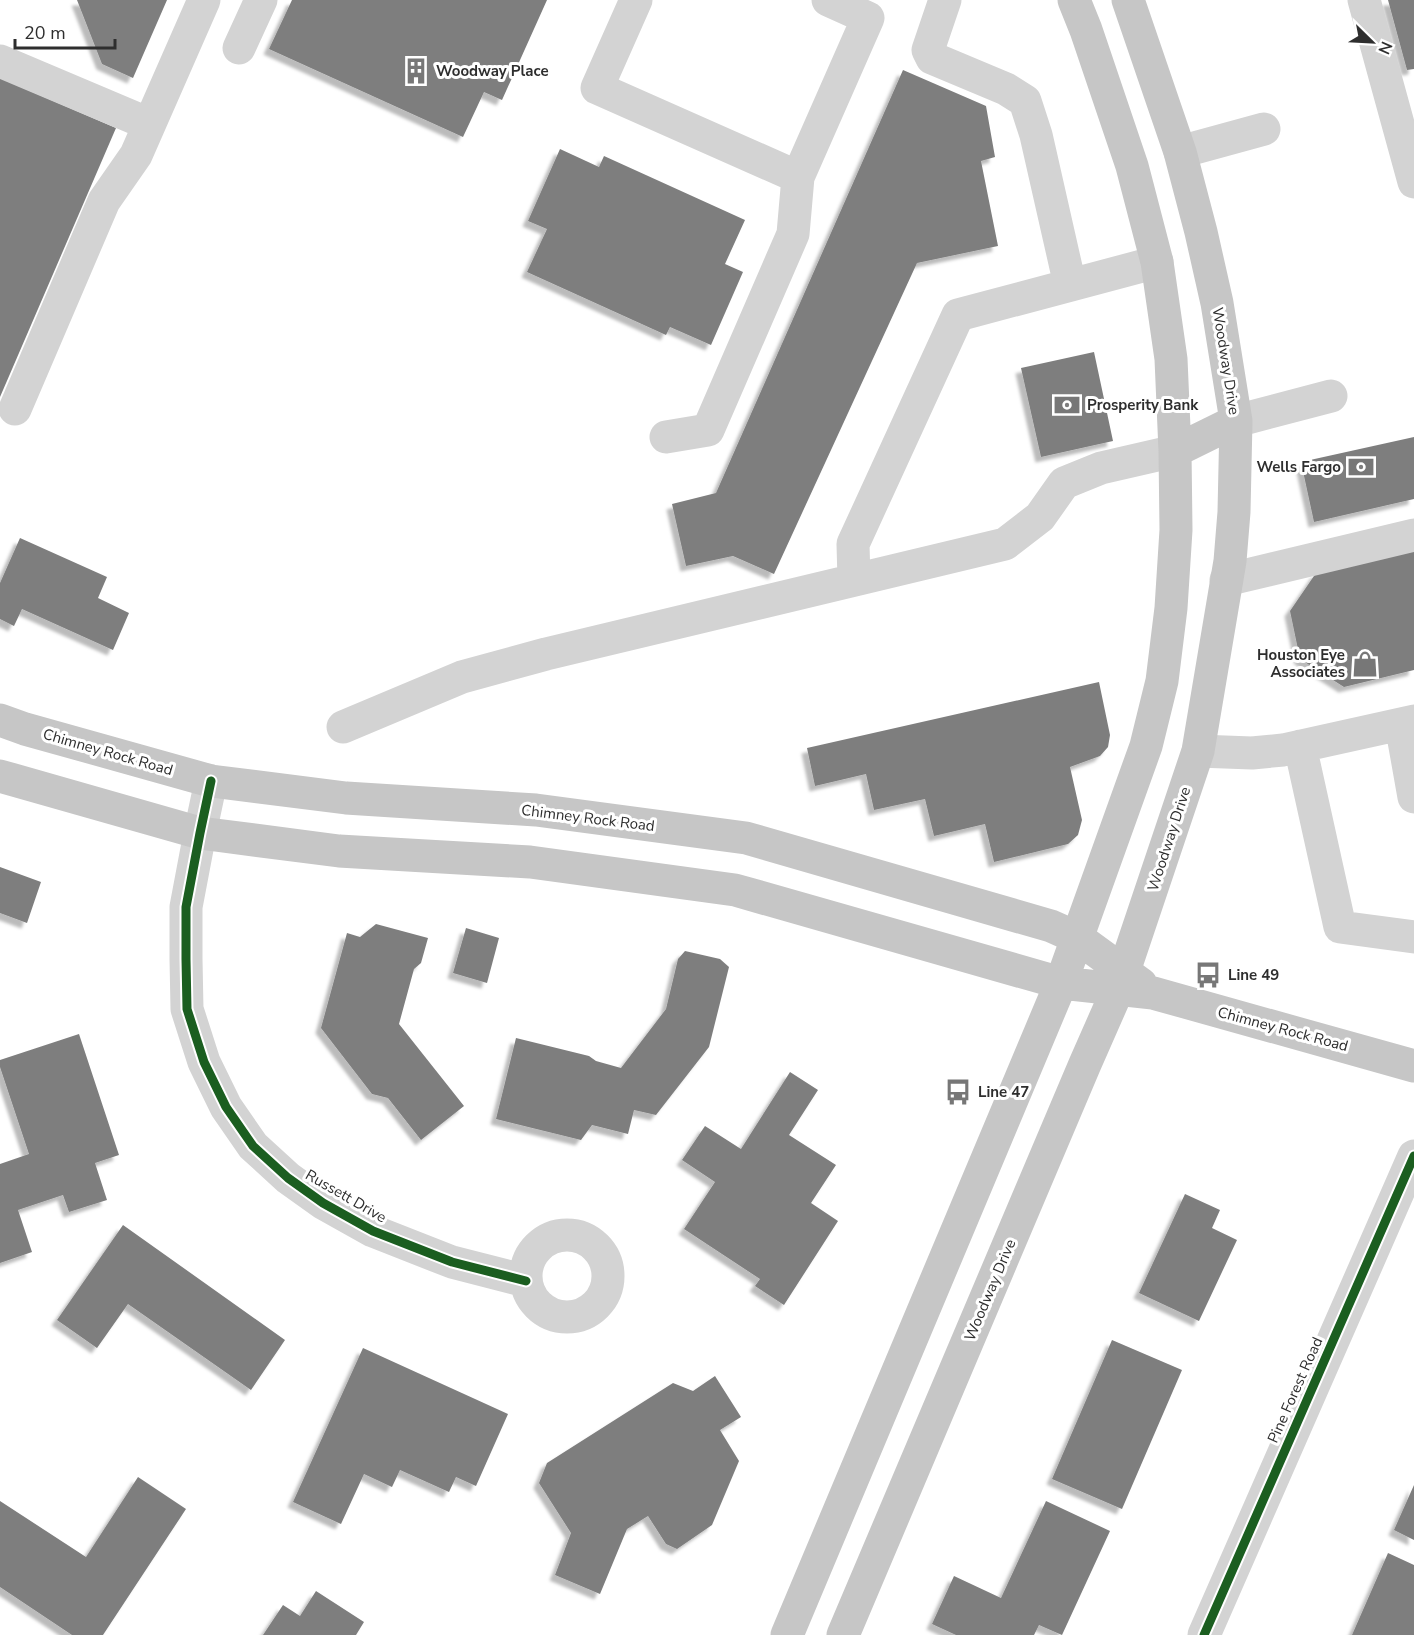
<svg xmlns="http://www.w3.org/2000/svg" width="1414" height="1635" viewBox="0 0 1414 1635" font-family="'Nunito Sans',sans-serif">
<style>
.building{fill:#7e7e7e;filter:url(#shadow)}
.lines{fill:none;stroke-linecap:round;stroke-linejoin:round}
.minor{stroke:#d3d3d3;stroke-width:33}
.major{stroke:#c6c6c6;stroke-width:33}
.cycleway-casing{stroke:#fff;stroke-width:13}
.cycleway{stroke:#1b5e20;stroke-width:9}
.labels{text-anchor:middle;stroke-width:6;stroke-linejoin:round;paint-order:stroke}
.poi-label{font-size:15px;font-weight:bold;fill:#2e2e2e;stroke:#fff;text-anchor:start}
.street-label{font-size:15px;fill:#2e2e2e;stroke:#fff}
</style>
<defs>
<filter id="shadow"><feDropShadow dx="-5.5" dy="5.5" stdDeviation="1.5" flood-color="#0004"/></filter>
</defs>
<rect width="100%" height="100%" fill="#fff"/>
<path class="building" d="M77 0H167L133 78 102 64Z
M292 0H547L502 100 484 92 463 137 269 49Z
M1388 0H1414V69L1407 70Z
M903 70 986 106 995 157 981 161 998 246 917 263 774 574 733 556 686 566 672 504 716 493Z
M0 78 116 128 0 397Z
M560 149 599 167 604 156 745 220 725 264 743 272 711 345 670 327 666 335 527 272 547 229 528 221Z
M1094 352 1113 441 1041 457 1021 368Z
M1414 437V499L1314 522 1301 462Z
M20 538 107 577 98 598 129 613 113 650 22 609 14 626 0 619V583Z
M1414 551V670L1344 687 1300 659 1290 611 1316 573Z
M1099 682 1110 735 1108 747 1100 756 1070 767 1082 820 1078 835 1068 844 994 862 985 824 934 836 925 799 874 810 866 774 815 786 807 748Z
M0 867 41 882 27 923 0 913Z
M376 924 428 938 421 963 414 969 399 1024 464 1106 421 1140 388 1098 372 1094 321 1028 347 933 360 937Z
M466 928 499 938 487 983 453 973Z
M685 951 720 959 729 967 709 1047 656 1115 634 1110 628 1134 592 1125 581 1140 496 1119 516 1038 589 1056 596 1061 621 1068 666 1009 678 959Z
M79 1034 119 1155 95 1163 107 1200 69 1212 63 1195 18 1210 32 1252 0 1263V1164L29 1154 0 1067V1060Z
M790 1072 818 1090 789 1135 836 1165 811 1203 838 1221 784 1305 755 1286 760 1279 684 1229 715 1182 682 1160 705 1126 741 1149Z
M1185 1194 1220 1210 1212 1228 1237 1240 1199 1321 1139 1293Z
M123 1225 285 1340 251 1390 128 1304 97 1348 57 1320Z
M1112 1340 1182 1370 1122 1509 1052 1479Z
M363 1348 508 1414 476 1486 456 1477 449 1492 400 1470 392 1487 364 1474 341 1524 293 1502Z
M715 1376 741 1417 720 1430 739 1461 712 1525 677 1549 666 1544 648 1516 627 1529 600 1594 555 1575 571 1533 539 1483 547 1463 673 1383 693 1391Z
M138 1477 186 1509 103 1635H72L0 1587V1501L86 1557Z
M1414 1485V1540L1394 1530Z
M1046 1501 1110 1531 1062 1635 1039 1625 1034 1635H956L932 1624 954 1576 1001 1598Z
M1388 1553 1414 1565V1635H1352Z
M316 1591 364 1622 356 1635H263L283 1605 300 1616Z"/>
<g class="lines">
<path class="minor" d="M636 0 597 88 798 177 868 18 828 0
M945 0 928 50 932 58 1006 89 1025 101 1036 135 1070 285
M1364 0 1414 182
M239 48 261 0
M0 61 149 124
M1180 152 1264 129
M15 409 104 201 136 155 204 0
M1236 421 1331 396
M666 437 708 430 793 234 798 177
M854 580 853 544 958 315 1157 262
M1226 580 1414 535
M1401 724 1414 797
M343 727 462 677 546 654 1005 544 1040 517 1064 483 1101 468 1175 451
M1300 746 1340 927 1414 937
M1198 751 1252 753 1283 750 1414 721
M211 781 200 833 186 907V959L187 1009 204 1062 226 1107 253 1146 288 1178 323 1203 373 1231 452 1262 526 1281
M526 1276a41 41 0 1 1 82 0a41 41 0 1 1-82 0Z
M1204 1635 1414 1156"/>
<path class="major" d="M1175 451 1236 421
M0 720 25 729 211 781 346 798 536 810 746 838 1051 926 1078 938 1141 984
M0 776 200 833 339 851 530 862 735 890 1061 983 1153 993 1414 1066
M787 1635 1061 983 1146 746 1162 681 1171 608 1176 530 1175 451 1171 359 1157 262 1132 166 1086 30 1074 0
M843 1635 1085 1064 1118 989 1198 751 1230 561 1234 512 1236 421 1217 303 1201 232 1180 152 1128 0"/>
<g class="cycleway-casing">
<path id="cycleway" d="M211 781 200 833 186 907V959L187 1009 204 1062 226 1107 253 1146 288 1178 323 1203 373 1231 452 1262 526 1281
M1204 1635 1414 1156"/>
</g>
<use href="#cycleway" class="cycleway"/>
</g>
<defs>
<g id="building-bare" transform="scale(2.07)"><path d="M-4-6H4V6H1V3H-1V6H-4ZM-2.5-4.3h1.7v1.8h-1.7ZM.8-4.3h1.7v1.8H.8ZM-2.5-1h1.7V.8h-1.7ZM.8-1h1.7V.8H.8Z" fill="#777" stroke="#fff" stroke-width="2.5" paint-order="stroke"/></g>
<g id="bank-bare" transform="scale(2.07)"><path d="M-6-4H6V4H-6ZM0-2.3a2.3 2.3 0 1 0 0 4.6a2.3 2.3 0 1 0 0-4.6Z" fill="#777" stroke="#fff" stroke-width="2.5" paint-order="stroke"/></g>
<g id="shop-bare" transform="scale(2.07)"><path d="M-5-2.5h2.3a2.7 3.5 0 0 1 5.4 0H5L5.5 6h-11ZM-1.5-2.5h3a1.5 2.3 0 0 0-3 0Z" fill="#777" stroke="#fff" stroke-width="2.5" paint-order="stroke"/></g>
<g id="bus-bare" transform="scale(2.07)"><path d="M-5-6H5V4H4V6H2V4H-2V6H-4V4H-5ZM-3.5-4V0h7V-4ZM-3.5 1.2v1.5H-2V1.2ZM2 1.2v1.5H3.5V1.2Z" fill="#777" stroke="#fff" stroke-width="2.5" paint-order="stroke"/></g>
</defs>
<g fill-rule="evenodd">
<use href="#building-bare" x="416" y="71"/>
<use href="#bank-bare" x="1067" y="405"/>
<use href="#bank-bare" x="1361" y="467"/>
<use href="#shop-bare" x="1365" y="664"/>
<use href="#bus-bare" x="1208" y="975"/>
<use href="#bus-bare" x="958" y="1092"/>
</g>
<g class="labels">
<g class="poi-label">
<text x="436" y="76">Woodway Place</text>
<text x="1087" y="410">Prosperity Bank</text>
<text x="1341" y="472" text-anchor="end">Wells Fargo</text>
<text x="1345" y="660" text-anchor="end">Houston Eye<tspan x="1345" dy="17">Associates</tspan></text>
<text x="1228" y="980">Line 49</text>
<text x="978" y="1097">Line 47</text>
</g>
<g class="street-label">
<text transform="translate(1226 361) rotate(81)" y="5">Woodway Drive</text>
<text transform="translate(108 752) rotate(16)" y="5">Chimney Rock Road</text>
<text transform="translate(588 818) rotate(7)" y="5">Chimney Rock Road</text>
<text transform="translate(1169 839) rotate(-72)" y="5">Woodway Drive</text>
<text transform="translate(1283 1029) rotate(15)" y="5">Chimney Rock Road</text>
<text transform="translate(346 1196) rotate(30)" y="5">Russett Drive</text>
<text transform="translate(990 1290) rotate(-67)" y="5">Woodway Drive</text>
<text transform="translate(1295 1390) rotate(-66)" y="5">Pine Forest Road</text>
</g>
</g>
<g transform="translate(1372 42) rotate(114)" stroke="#ffffff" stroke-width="4.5" paint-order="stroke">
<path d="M0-4.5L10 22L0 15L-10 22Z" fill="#2e2e2e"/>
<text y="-9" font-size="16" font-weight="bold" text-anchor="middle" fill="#2e2e2e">N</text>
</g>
<path d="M15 39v9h100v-9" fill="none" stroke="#2e2e2e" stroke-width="3"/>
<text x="24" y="39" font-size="18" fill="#2e2e2e" stroke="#ffffff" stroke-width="4.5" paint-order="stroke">20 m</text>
</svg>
